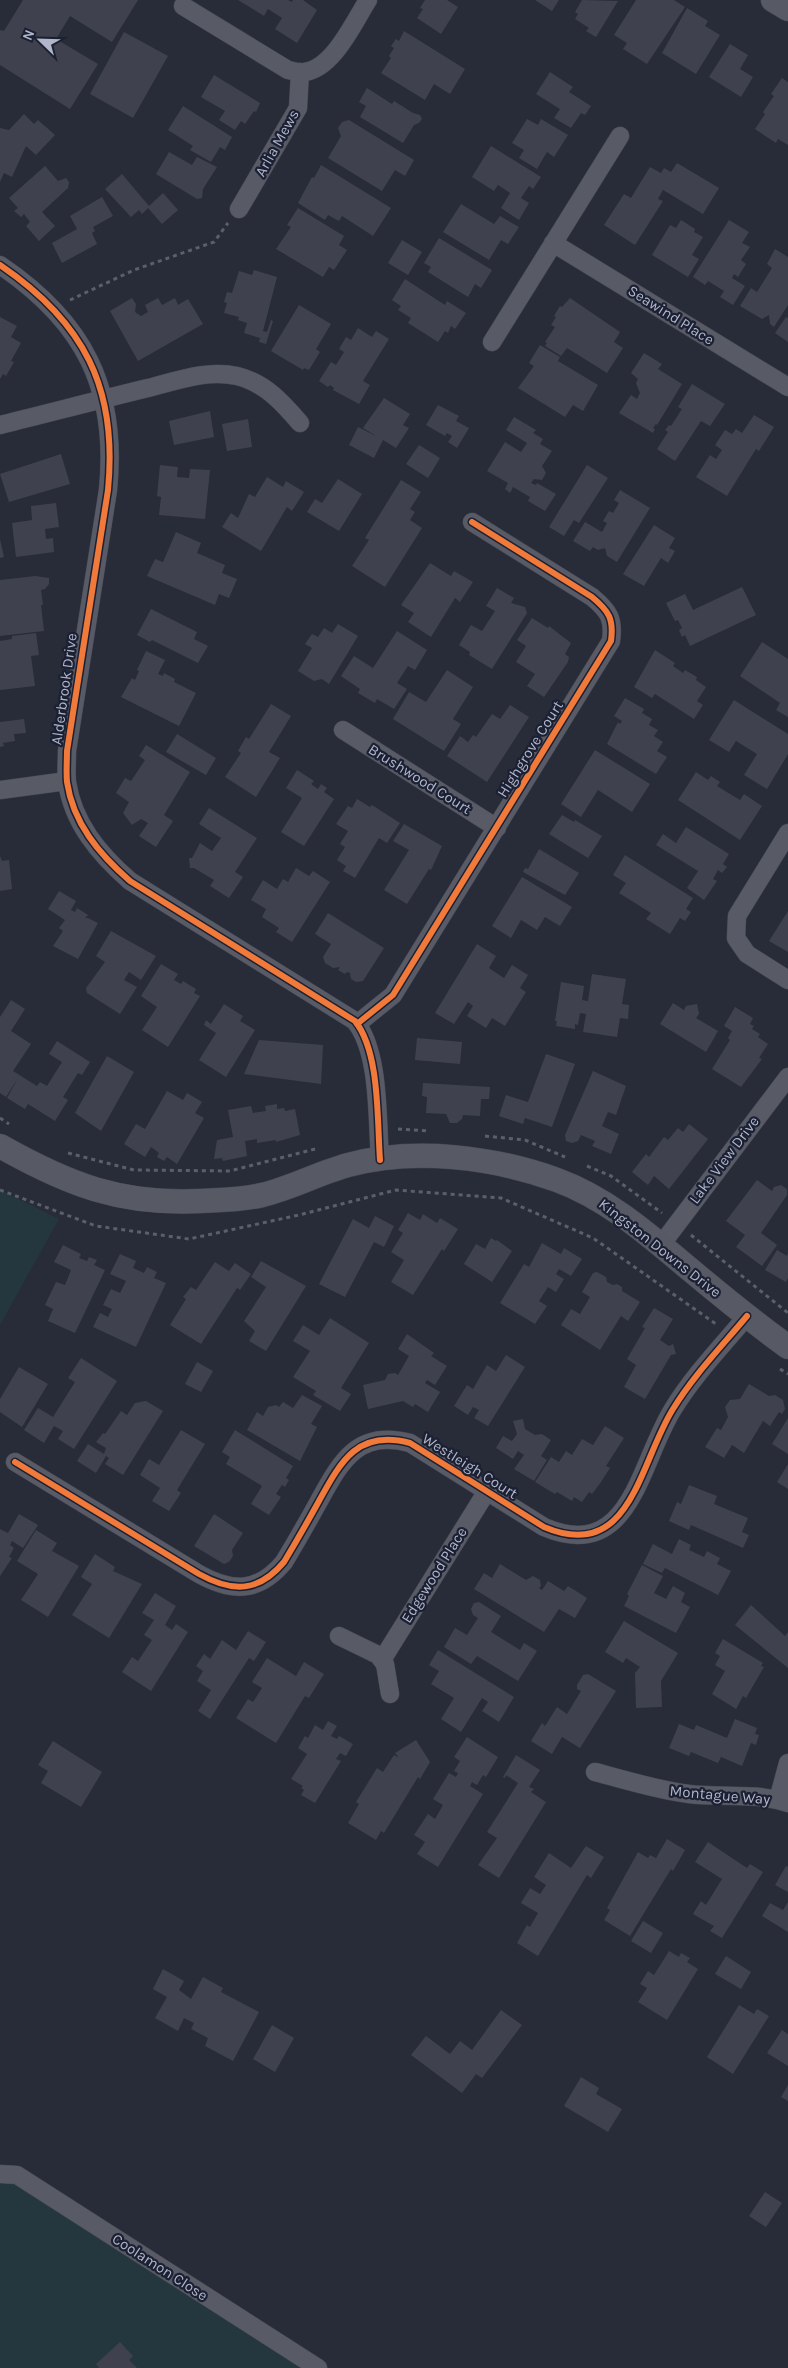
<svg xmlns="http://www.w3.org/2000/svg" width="788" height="2368" viewBox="0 0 788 2368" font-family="Karla,sans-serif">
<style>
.green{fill:#24363e}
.building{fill:#3f424e}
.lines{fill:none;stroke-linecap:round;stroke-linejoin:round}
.street-casing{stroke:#444851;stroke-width:19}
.secondary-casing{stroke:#444851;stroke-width:25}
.path{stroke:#5b5f69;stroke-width:3;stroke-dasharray:4 4;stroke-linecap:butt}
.street{stroke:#585a66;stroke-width:18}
.secondary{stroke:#575964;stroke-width:24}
.cycleway-casing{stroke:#1b2033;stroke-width:9}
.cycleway{stroke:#f17a3a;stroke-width:6}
.labels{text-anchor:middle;stroke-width:4.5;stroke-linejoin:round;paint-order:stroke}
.street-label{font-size:15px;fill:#b1b6ca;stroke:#1b2033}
</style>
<rect width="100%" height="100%" fill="#272c38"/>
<path class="green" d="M0 1190 59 1219 0 1325Z
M17 2175 317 2368H0V2176Z"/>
<path class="building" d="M23 0H138L112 42 70 16 56 39 98 64 70 109 0 65V31L1 30 4 31Z
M238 0H288L292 2 293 0H303L317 10 297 43 275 29 282 18 268 9 264 16Z
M425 0H447L458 7 441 34 417 18 423 9 420 8Z
M535 0H559L552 11Z
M582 0 618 1 596 37 586 31 589 28 575 19 578 14 575 12Z
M636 0H674L685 7 647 64 623 49 627 43 614 35Z
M687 8 708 21 705 26 720 35 696 74 662 53Z
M404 31 465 69 450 94 434 84 425 100 381 73 391 58 389 56 394 48 391 46 396 39 399 41Z
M124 32 168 56 133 118 90 94Z
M730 44 748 55 740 69 753 77 741 97 709 77Z
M550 72 573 87 569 92 591 106 585 115 581 113 571 128 554 118 560 109 536 94Z
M214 75 260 103 256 112 254 111 245 124 241 121 235 130 219 120 225 111 201 97Z
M782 78 788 82V145L778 139 776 143 755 129 765 114 763 112 774 96 771 94Z
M367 88 392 104 394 101 413 113 420 115 422 119 419 123 414 125 403 143 360 117 366 106 359 102Z
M183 106 232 137 225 150 220 147 211 162 190 150 193 146 168 130Z
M24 114 34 124 38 120 55 135 36 155 26 146 12 177 4 173 0 182V128L9 130Z
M527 119 538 125 541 119 568 135 554 157 547 152 537 169 519 158 524 150 512 143Z
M349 120 414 160 405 176 395 170 382 191 328 158 341 136 338 128 342 122Z
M491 146 541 177 533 189 529 186 521 198 529 203 519 220 501 208 510 193 498 185 494 191 472 177Z
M169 152 192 165 197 157 217 167 203 189 202 198 197 199 156 174Z
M677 163 719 188 703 214 663 190 658 199 663 201 635 245 604 225 624 194 631 198 650 167 661 173 664 168 671 172Z
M321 165 391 208 373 236 342 216 339 221 328 215 325 220 298 203 312 177 314 178Z
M45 166 58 181 66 178 69 182 68 188 42 212 55 226 39 241 26 226 30 222 24 214 21 217 14 211 18 208 9 198Z
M122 174 149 206 163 193 178 210 162 224 148 208 142 214 139 210 131 217 105 189Z
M102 197 113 216 93 227 95 231 92 233 97 244 62 263 52 243 77 229 70 216Z
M461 204 494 224 500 216 519 227 508 244 501 240 489 260 443 232Z
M298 208 344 236 339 245 347 250 334 270 329 267 323 277 276 249 291 227 287 225Z
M681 220 695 229 694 232 703 237 692 255 699 259 688 277 652 255 670 225 676 228Z
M729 220 749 232 742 243 750 247 741 260 746 264 738 277 734 274 732 278 745 286 733 305 720 297 724 291 708 281 705 285 693 277Z
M439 238 492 270 481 288 475 284 468 297 428 272 431 267 424 263Z
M402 240 422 252 408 275 388 263Z
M775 249 788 257V305L774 327 770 324 769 315 762 319 740 306 751 288 757 292 772 268 767 264Z
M254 270 277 277 263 331 267 332 271 320 273 321 266 344 259 342 260 338 244 333 247 323 238 320 239 317 224 313 227 303 224 302 227 292 232 293 239 271 252 275Z
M405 279 445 305 447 301 466 313 455 329 451 326 448 333 445 331 438 342 408 323 411 318 398 310 401 306 392 300Z
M132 298 136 304 135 312 141 316 148 312 145 305 158 298 162 305 175 298 178 305 188 299 203 324 138 361 110 311Z
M570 298 620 332 614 342 623 348 607 373 567 348 561 356 545 346 547 343 545 342 555 327 551 325 556 317 554 316 560 306 562 307Z
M299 305 331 324 316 349 320 352 309 370 304 368 303 370 271 351Z
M0 317 17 326 11 337 21 343 11 361 14 362 6 376 3 374 0 379Z
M786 317 788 318V342L775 333Z
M358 328 372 337 376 331 389 339 363 381 370 385 359 404 333 390 334 388 330 385 328 387 319 381 331 362 336 365 344 352 339 349 346 337 351 340Z
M540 345 560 357 558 361 598 385 583 411 573 405 565 417 518 388 534 366 529 363Z
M644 353 662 364 658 369 682 384 657 425 656 424 653 428 655 429 653 433 619 413 631 395 637 399 640 393 636 383 638 379 631 373Z
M692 384 725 404 710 426 701 421 675 461 657 449 668 432 665 430 669 425 671 426 682 409 678 407Z
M384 398 410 414 403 425 409 428 396 448 383 440 374 458 349 445 358 427 378 437 363 428Z
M438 405 459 416 456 421 469 428 457 448 448 442 452 436 447 433 445 436 426 425Z
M210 411 214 437 174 445 169 421Z
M754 415 774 427 759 451 756 449 727 496 696 477 710 455 716 459 722 450 715 445 725 430 732 434 736 429 742 433Z
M514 417 536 430 533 433 543 439 540 444 552 451 542 466 546 473 542 480 534 479 531 483 536 485 537 483 556 494 545 511 528 501 530 497 513 487 510 493 505 489 508 483 487 471 505 442 521 452 527 443 506 430Z
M248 419 252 447 227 451 222 424Z
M419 445 440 458 428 478 406 464Z
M61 454 70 484 9 502 0 474Z
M160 465 178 467 177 477 189 478 190 469 210 470 205 519 159 515 161 497 157 496Z
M587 465 608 478 579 523 574 520 564 536 549 527Z
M267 477 283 487 286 481 304 492 292 511 287 507 261 551 222 527 231 513 238 518 249 494 255 497Z
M338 479 362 494 339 531 307 512 315 499 322 503Z
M401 480 421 492 410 509 415 512 410 520 422 528 385 587 352 566 369 540 365 538Z
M620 490 650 508 617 562 607 556 605 548 598 550 593 547 590 551 573 541 585 522 602 532 607 523 603 521 609 511 613 513 619 503 614 500Z
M56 503 59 527 45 529 46 539 53 538 54 552 16 557 12 523 32 520 31 506Z
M654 525 675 538 669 548 675 551 668 563 661 558 644 586 623 574Z
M176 532 201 543 197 553 225 565 222 573 237 579 229 598 219 594 215 605 147 576 155 559 163 562Z
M0 539 4 557 0 558Z
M430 563 451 576 454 571 473 582 460 602 455 598 431 637 408 622 414 613 401 605Z
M35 576 49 578V584L45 589 41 590 43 605H41L44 631 0 636V580Z
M742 587 756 615 690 646 685 635 682 637 679 630 682 628 678 620 675 621 666 603 685 594 693 610Z
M497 588 514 598 511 603 525 607 527 613 492 669 469 655 470 652 459 645 471 625 482 631 495 611 486 606Z
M151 609 197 632 194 639 208 646 198 663 152 640 150 642 137 635Z
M532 618 548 628 549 626 571 643 565 654 569 657 568 662 544 697 527 686 535 674 516 662 526 646 517 640Z
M338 624 358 636 329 684 322 679 314 681 298 671 312 648 305 644 312 634 318 637 324 628 332 633Z
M397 631 427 650 415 670 408 666 397 683 407 689 394 709 377 699 375 703 358 693 360 689 341 676 354 656 373 668Z
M36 633 39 655 31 656 35 686 0 690V641L12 639V636Z
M762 642 788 659V717L776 710 780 703 740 676Z
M655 650 675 663 673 666 683 673 685 670 697 677 696 680 706 687 697 701 703 705 694 719 655 694 652 698 634 687Z
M146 651 165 660 158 674 163 676 164 673 175 679 174 682 196 693 179 726 121 697 132 678 135 680 139 671 137 670Z
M447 670 473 687 453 719 461 724 444 751 393 719 409 692 426 702Z
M625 698 644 709 642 713 652 719 649 725 658 730 654 736 663 742 657 751 667 757 656 774 607 744 618 722 620 724 622 721 614 716Z
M734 700 788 734V754L767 789 744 775 757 754 736 741 729 752 709 740Z
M271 704 291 716 269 752 280 758 256 797 225 777 241 753 238 751 246 737 249 739Z
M510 705 529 717 487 782 447 756 460 736 468 742 473 735 476 737 492 714 500 719Z
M24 719 26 733 14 734 15 741 3 743 4 746 0 747V722Z
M177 734 216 758 206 775 166 752Z
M146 745 190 772 164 815 173 821 156 847 139 836 148 823 141 819 132 825 123 813 129 802 116 793 125 778 131 781 145 760 139 756Z
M595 750 650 784 632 812 598 790 581 817 561 804Z
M297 770 314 781 311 784 318 789 321 784 327 788 324 792 334 799 304 846 281 832 302 798 286 788Z
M696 772 708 780 711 776 720 782 717 786 740 800 744 794 762 806 740 840 678 800Z
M357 799 370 807 372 805 400 823 387 843 379 838 355 878 343 871 346 866 337 860 345 847 340 844 348 831 336 824 348 806 352 808Z
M209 808 257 838 235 872 243 877 229 898 210 886 214 880 194 868H190L189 858H192L200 843 212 851 221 838 199 824Z
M562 815 574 822 575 820 602 836 588 858 549 834Z
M404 824 442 846 431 870 429 869 407 904 384 890 409 850 393 841Z
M686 827 729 854 723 864 727 867 722 873 718 870 713 879 717 881 704 900 687 888 698 871 656 845 663 834 676 843Z
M539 849 579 873 565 895 523 872 525 868 528 869Z
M625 855 693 898 686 909 691 912 685 921 680 918 670 934 646 919 651 913 619 893 626 883 613 875Z
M0 856 2 861 9 860 12 889 0 891Z
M296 868 309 876 313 871 330 882 292 942 276 932 279 928 262 917 266 909 251 900 263 880 277 889 283 879 288 882Z
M522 877 572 907 560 926 545 917 537 930 521 920 511 938 492 926Z
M59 891 76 901 71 910 75 912 77 908 88 915 85 918H88L98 923 78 959 53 946 63 931 59 928 65 920 48 909Z
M788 911V952L769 941Z
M328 913 384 948 363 981 356 982 351 979 350 973 347 972 345 974 338 970 340 967 333 968 325 963 323 957 331 944 315 934Z
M111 931 156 956 141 980 129 972 124 980 137 987 120 1014 87 993 86 988 105 962 96 956Z
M477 944 496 956 489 968 504 978 512 965 528 975 520 988 526 992 505 1026 492 1018 486 1028 467 1016 473 1006 468 1002 454 1024 435 1013Z
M161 964 178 974 174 980 181 984 183 981 196 989 194 993 200 996 168 1047 142 1030 157 1007 141 996Z
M592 974 626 979 622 1004 629 1005 628 1019 620 1018 617 1037 583 1032 586 1014 580 1013 578 1025 575 1024V1029L556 1026 557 1021H555L561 982 584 986 582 1000 588 1001Z
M11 1000 25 1009 11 1031 31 1044 13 1071 37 1086 40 1082 47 1086 62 1062 49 1054 57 1041 90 1062 82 1075 78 1073 63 1097 68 1100 55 1121 28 1104 25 1109 7 1098 18 1078 6 1097 0 1093V1017Z
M673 1003 684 1010 686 1006 697 1004 699 1014 696 1018 718 1031 706 1052 660 1024Z
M224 1004 243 1016 240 1021 255 1030 226 1077 199 1060 216 1033 204 1025 206 1020 211 1024Z
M735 1007 753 1018 750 1024 754 1026 752 1029 760 1034 758 1037 768 1044 759 1058 762 1059 741 1087 712 1069 730 1040 728 1038 732 1031 724 1026Z
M417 1038 462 1042 460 1064 415 1060Z
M259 1040 323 1045 321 1084 244 1074Z
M546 1054 575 1064 552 1127 525 1118 523 1124 499 1116 506 1095 528 1102Z
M107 1056 134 1072 101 1131 75 1113Z
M593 1071 626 1086 616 1115 608 1112 602 1126 619 1134 611 1154 592 1146 595 1141 581 1135 578 1141 572 1143 566 1141 565 1135Z
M423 1083 490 1087 489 1099H481L480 1116 463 1115 462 1119 457 1123H450L446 1114 426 1113 427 1097 422 1096Z
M167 1091 183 1100 187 1093 202 1102 195 1113 204 1118 177 1164 167 1157 164 1161 157 1157 159 1153 151 1147 145 1157 124 1144 136 1124 145 1129Z
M277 1104V1109L284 1108 285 1111 295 1109 300 1135 276 1142V1140L257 1143V1139L245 1141 247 1156 223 1161 222 1158 214 1159 217 1140 233 1137 228 1110 251 1106 253 1113 266 1111 265 1106Z
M689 1124 708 1139 669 1189 654 1176 648 1185 632 1172 646 1154 649 1157 664 1137 668 1140 678 1128 683 1132Z
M757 1180 772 1191 774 1187 781 1185 787 1189V1195L761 1233 777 1245 762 1266 736 1247 745 1235 726 1221Z
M408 1213 420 1220 423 1214 437 1223 440 1218 458 1229 444 1251 442 1249 413 1295 391 1282 404 1260 391 1252 403 1233 398 1230Z
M375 1216 394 1226 384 1247 374 1242 345 1297 319 1284 353 1219 369 1228Z
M491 1238 496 1241 497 1240 512 1251 492 1282 464 1264 476 1244 485 1249Z
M542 1243 561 1254 564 1248 582 1259 571 1276 559 1269 556 1274 564 1279 556 1292 548 1287 539 1301 547 1306 535 1324 500 1303 524 1264 529 1267Z
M63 1245 81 1254 79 1258 87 1261 89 1257 97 1260 94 1265 105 1270 75 1333 48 1321 53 1309 45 1305 56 1282 65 1285 71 1270 54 1262Z
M777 1250 787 1256 788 1253V1278L786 1282 765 1270Z
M120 1254 136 1261 133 1268 144 1273 147 1267 157 1272 154 1278 166 1283 136 1347 93 1327 100 1313 108 1317 112 1309 103 1305 111 1289 120 1293 126 1281 110 1274Z
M261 1261 306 1286 266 1351 249 1341 255 1331 244 1321 266 1287 251 1277Z
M215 1262 229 1271 235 1263 251 1274 240 1290 237 1288 201 1344 170 1325 186 1299 183 1297 191 1287 196 1290Z
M597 1272 606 1277 607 1282 613 1285 617 1284 622 1287V1291L640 1302 628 1321 621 1316 600 1350 561 1325 571 1309 580 1314 590 1297 582 1292 593 1273Z
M654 1308 673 1319 660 1340 669 1346 673 1344 676 1354 671 1355 645 1399 624 1387 636 1365 627 1359 645 1328 642 1327Z
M330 1318 369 1343 341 1388 351 1394 340 1411 313 1395 316 1391 293 1377 310 1351 293 1341 303 1325 319 1335Z
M407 1334 434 1353 431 1356 447 1366 435 1385 427 1380 425 1383 440 1392 428 1412 415 1404 413 1407 403 1401 368 1409 363 1385 385 1380 388 1374 395 1373 398 1375 409 1356 398 1349Z
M506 1355 525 1367 488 1426 474 1418 479 1410 473 1407 468 1415 454 1406 467 1385 473 1389 487 1365 496 1371Z
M81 1358 117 1381 74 1449 58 1439 63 1431 54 1426 44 1443 24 1430 38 1408 53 1417 75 1382 68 1378Z
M197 1362 213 1371 201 1392 185 1384Z
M19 1367 48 1384 22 1427 0 1412V1399Z
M749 1384 769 1396 775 1395 783 1400 785 1409 782 1414 779 1412 770 1426 763 1421 744 1453 732 1445 724 1458 705 1447 717 1428 721 1430 728 1417 725 1407 730 1400 740 1399Z
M302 1395 322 1406 311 1424 317 1427 300 1461 247 1430 257 1412 263 1416 268 1407 276 1405 279 1407 283 1402 293 1408Z
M146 1401 163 1411 123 1475 105 1464 109 1458 106 1456 96 1473 77 1461 88 1444 104 1454 106 1448 96 1442 103 1433 105 1434 121 1411 127 1415 135 1403Z
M788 1418V1454L772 1444Z
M523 1419 525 1429 535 1435 542 1434 551 1440 541 1456 547 1460 534 1481 514 1469 524 1455 518 1451 513 1459 496 1448 503 1436 512 1441 517 1434 513 1421Z
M605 1426 624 1438 606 1466 610 1468 601 1482 592 1494 589 1492 582 1502 574 1497 572 1501 557 1492 555 1494 535 1482 551 1457 559 1462 566 1451 572 1455 582 1439 593 1445Z
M181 1430 205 1444 177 1490 181 1493 169 1511 152 1501 160 1488 140 1475 149 1459 159 1465Z
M235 1430 293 1466 286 1478 289 1480 285 1487 282 1485 276 1494 281 1497 269 1515 251 1504 262 1486 226 1464 230 1457 222 1452Z
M788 1464V1489L777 1482Z
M689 1485 717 1496 714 1504 748 1518 742 1532 749 1535 743 1548 691 1525 689 1530 669 1521 677 1502 681 1504Z
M19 1514 38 1525 23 1548 12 1541 10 1545 14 1548 9 1557 12 1558 0 1576V1529L8 1533Z
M214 1514 243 1533 232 1550 233 1556 229 1562 224 1564 194 1546Z
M36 1530 57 1543 52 1551 79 1566 48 1617 21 1600 38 1574 17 1561Z
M679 1539 691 1545 689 1550 704 1557 707 1551 720 1558 717 1564 731 1571 718 1595 665 1568 662 1573 643 1564 653 1544 672 1554Z
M95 1554 115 1567 113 1571 142 1584 109 1638 72 1615 92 1584 81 1577Z
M500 1564 526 1580 533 1576 540 1580 541 1586 539 1588 542 1590 548 1581 564 1591 568 1586 587 1598 575 1618 559 1609 544 1632 474 1589 484 1573 492 1578Z
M642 1565 663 1576 654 1593 666 1599 673 1586 685 1593 681 1602 690 1607 676 1633 624 1606 629 1596 627 1594Z
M155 1593 176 1606 165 1625 172 1630 176 1624 188 1632 151 1691 122 1672 132 1657 138 1661 152 1640 144 1635 154 1620 142 1613Z
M479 1602 501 1616 491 1632 520 1650 524 1643 537 1651 518 1681 477 1656 471 1664 444 1647 455 1628 467 1635 478 1618 473 1615 471 1609 474 1603Z
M751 1605 785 1636 788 1632V1668L735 1625Z
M624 1621 678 1653 661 1681 662 1707 636 1708 635 1673 640 1667 626 1658 623 1663 605 1652Z
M248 1631 266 1642 254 1661 249 1658 210 1719 198 1711 211 1690 197 1681 203 1671 196 1666 204 1654 210 1659 222 1640 236 1650Z
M723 1639 763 1663 761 1666 764 1667 746 1698 743 1696 736 1709 712 1694 725 1671 715 1665 720 1656 715 1653Z
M438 1650 514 1697 499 1722 482 1711 488 1702 482 1698 461 1732 441 1719 454 1698 431 1684 439 1671 429 1665Z
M267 1658 296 1676 304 1662 324 1674 309 1698 305 1696 276 1743 236 1718 248 1699 253 1702 262 1688 252 1682Z
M588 1674 616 1691 580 1748 562 1737 552 1754 531 1741 542 1723 545 1726 557 1707 567 1714 581 1691 577 1689V1685L583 1675Z
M735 1719 757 1728 755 1734 759 1735 756 1745 751 1743 742 1766 721 1757 718 1763 691 1752 689 1756 669 1748 679 1724 694 1730 696 1725 727 1738Z
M328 1721 337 1726 331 1736 337 1739 339 1736 353 1744 346 1756 340 1753 336 1759 341 1761 315 1803 301 1795 304 1790 301 1788 303 1786 291 1779 307 1754 298 1748 305 1736 308 1738 315 1725 323 1730Z
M467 1737 498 1757 486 1777 483 1775 477 1785 472 1782 470 1786 483 1794 438 1867 417 1854 425 1842 414 1835 428 1814 435 1819 443 1805 433 1799 449 1773 456 1777 458 1773 454 1771 460 1761 454 1757Z
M416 1740 430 1762 420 1779 418 1777 384 1833 381 1831 376 1840 348 1823 359 1804 356 1802 377 1768 383 1772 394 1755 399 1758 395 1753Z
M53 1741 102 1772 81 1807 41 1783 48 1771 38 1765Z
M516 1755 540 1770 529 1787 534 1789 531 1792 546 1802 499 1878 478 1865 497 1838 487 1832 518 1783 506 1775 505 1778 503 1777Z
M667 1839 685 1850 673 1871 671 1869 630 1936 604 1920 610 1910 607 1908 638 1852 648 1858 650 1855 656 1858Z
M708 1842 747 1868 750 1864 763 1872 722 1938 710 1931 714 1926 693 1914 701 1901 706 1905 722 1879 695 1862Z
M586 1846 604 1857 591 1878 587 1875 538 1956 517 1943 527 1925 530 1927 538 1913 521 1903 530 1888 540 1894 546 1885 534 1877 549 1853 571 1868Z
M786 1866 788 1867V1892L775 1885Z
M788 1902V1932L762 1916 770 1903 783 1910Z
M643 1921 663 1933 651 1953 631 1941Z
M669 1951 679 1957 681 1953 690 1958 687 1962 698 1969 667 2020 638 2002 647 1988 640 1984 648 1971 654 1975Z
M726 1956 751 1972 741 1989 715 1974Z
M163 1969 184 1981 179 1990 191 1999 203 1977 223 1988 221 1992 259 2012 233 2061 205 2046 208 2038 191 2029 194 2023 184 2018 178 2031 155 2018 167 1997 153 1989Z
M739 2005 754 2014 757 2009 769 2016 733 2074 707 2057Z
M501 2010 522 2025 482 2078 476 2074 462 2093 411 2055 426 2036 450 2054 460 2041 472 2050Z
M272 2025 294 2038 275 2072 253 2059Z
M782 2030 788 2034V2066L767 2053Z
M581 2077 599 2088 596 2094 622 2109 608 2132 564 2106Z
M788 2085V2101L781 2097Z
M765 2192 782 2203 766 2227 749 2216Z
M120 2342 133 2356 129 2360 137 2368H99L96 2364Z"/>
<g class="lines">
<g class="street-casing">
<path id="street" d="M183 6 288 70C293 71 299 73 304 72 333 69 354 22 368 0
M239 209 298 108 300 72
M553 243 788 387
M0 265C84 322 118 388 108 490L67 751C67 761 66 772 67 782 73 823 99 854 130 881L355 1021C380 1052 377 1119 380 1160
M492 342 620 136
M0 425C49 413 98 400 148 388 176 381 207 369 237 376 265 383 282 402 300 423
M343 730 497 828
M0 790 67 781
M788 833 737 916 736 938 747 954 788 980
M357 1024 393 995 611 641C614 619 609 611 592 597L472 522
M661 1245 788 1077
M15 1462 199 1574C233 1593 259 1592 284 1562 296 1542 308 1521 319 1501 341 1461 358 1429 410 1443L544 1527C631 1564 639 1463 673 1409 693 1376 722 1346 747 1316
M339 1636 378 1655 385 1664 390 1694
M382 1660 487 1491
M595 1772C626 1780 657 1790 689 1794 722 1798 756 1792 788 1803
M778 1800 788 1763
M0 2174 17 2175 318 2368"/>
</g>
<g class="secondary-casing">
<path id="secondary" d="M773 0 788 9
M0 1146C69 1185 121 1205 201 1201 221 1200 242 1200 262 1195 291 1188 319 1173 348 1165 414 1147 493 1157 557 1180 609 1199 651 1237 693 1272 724 1298 755 1323 788 1347"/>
</g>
<path class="path" d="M70 300 134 270 214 242 228 223
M0 1118 9 1124
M398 1129 429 1131
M485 1136 525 1140 565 1157
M68 1153 134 1170 230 1171 319 1148
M587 1166 611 1176 662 1213
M0 1190 96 1226 189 1239 299 1215 396 1190 501 1198 593 1238 716 1324
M691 1235 788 1313
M780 1369 788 1374"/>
<use href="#street" class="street"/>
<use href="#secondary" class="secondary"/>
<g class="cycleway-casing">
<path id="cycleway" d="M0 265C84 322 118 388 108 490L67 751C67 761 66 772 67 782 73 823 99 854 130 881L355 1021C380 1052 377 1119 380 1160
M357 1024 393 995 611 641C614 619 609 611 592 597L472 522
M15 1462 199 1574C233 1593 259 1592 284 1562 296 1542 308 1521 319 1501 341 1461 358 1429 410 1443L544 1527C631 1564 639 1463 673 1409 693 1376 722 1346 747 1316"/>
</g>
<use href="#cycleway" class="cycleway"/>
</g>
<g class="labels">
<g class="street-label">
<text transform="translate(277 143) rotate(-61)" y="5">Arlia Mews</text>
<text transform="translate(671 315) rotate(32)" y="5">Seawind Place</text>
<text transform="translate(64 689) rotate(-82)" y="5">Alderbrook Drive</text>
<text transform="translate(530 749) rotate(-58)" y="5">Highgrove Court</text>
<text transform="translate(420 779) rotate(32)" y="5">Brushwood Court</text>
<text transform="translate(724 1160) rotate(-53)" y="5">Lake View Drive</text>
<text transform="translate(660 1248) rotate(38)" y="5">Kingston Downs Drive</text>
<text transform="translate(470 1466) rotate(32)" y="5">Westleigh Court</text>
<text transform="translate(434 1575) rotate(-58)" y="5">Edgewood Place</text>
<text transform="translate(720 1795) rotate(5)" y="5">Montague Way</text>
<text transform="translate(160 2267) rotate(33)" y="5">Coolamon Close</text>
</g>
</g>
<g transform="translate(40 40) rotate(293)" stroke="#1b2033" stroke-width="4" paint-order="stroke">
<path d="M0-4L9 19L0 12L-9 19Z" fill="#b1b6ca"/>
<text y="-8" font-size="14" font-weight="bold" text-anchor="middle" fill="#b1b6ca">N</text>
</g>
</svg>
